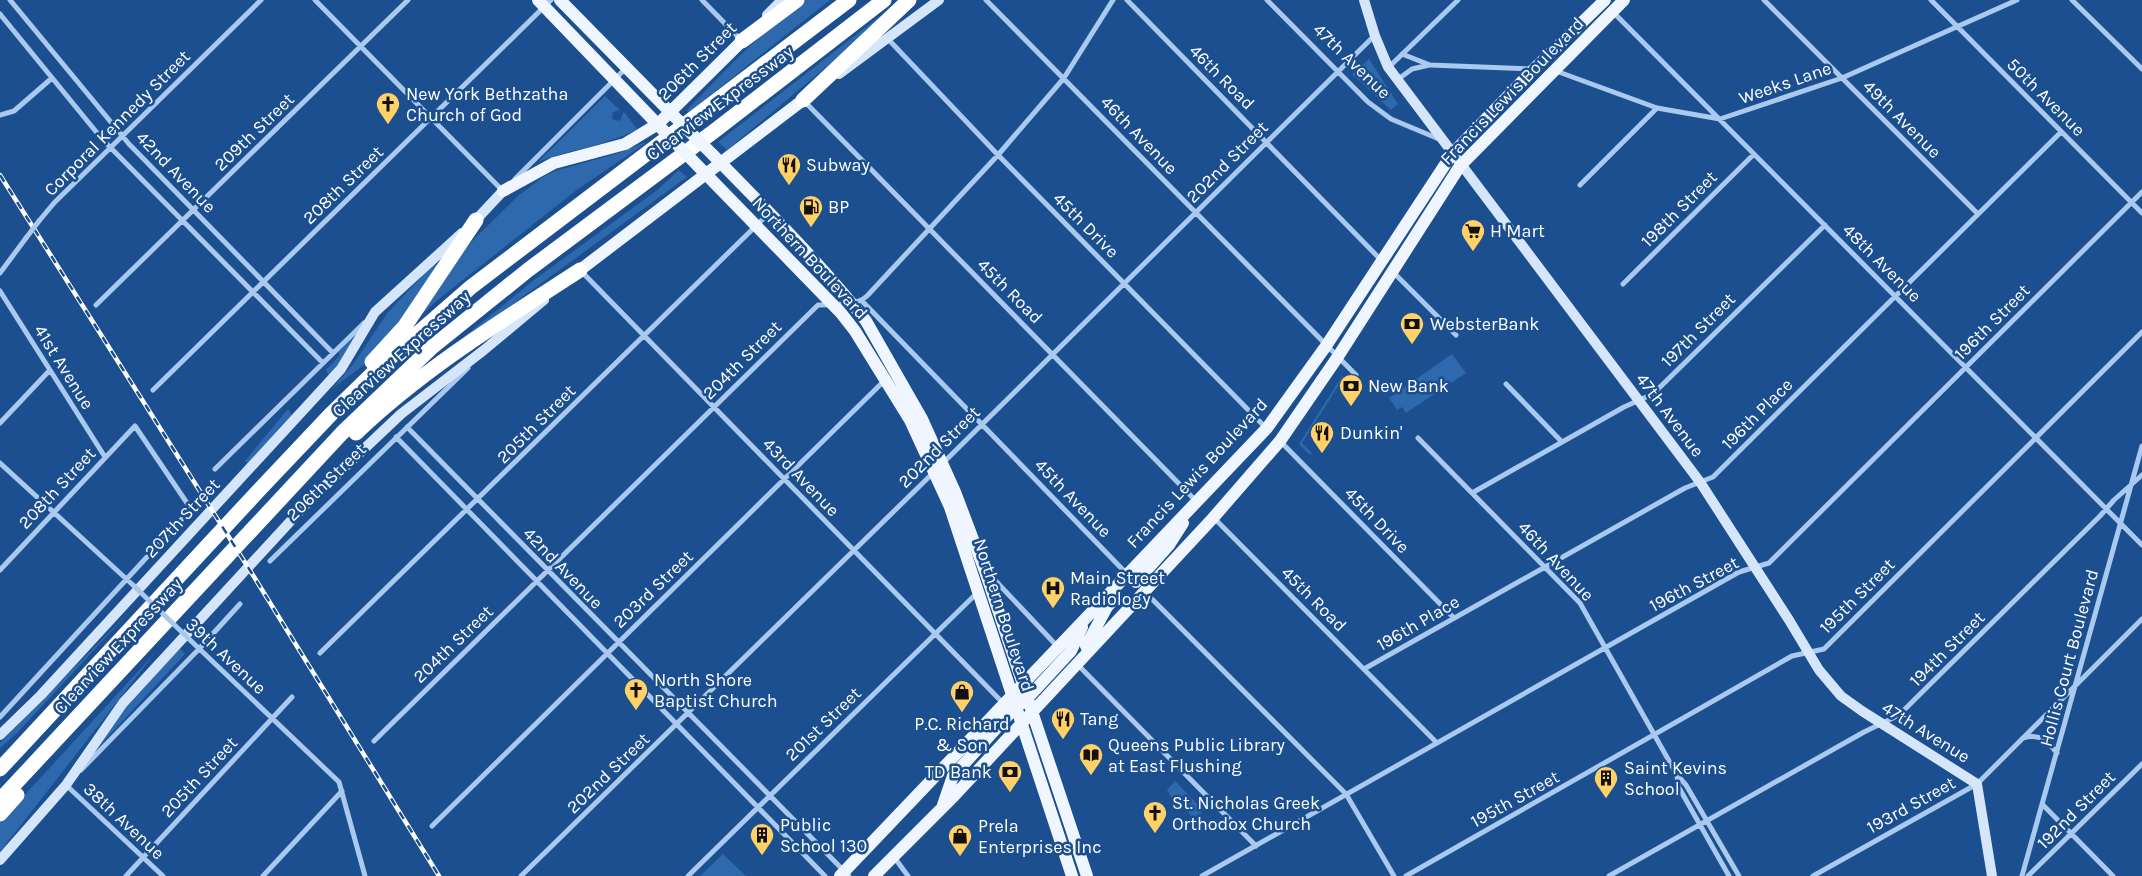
<svg xmlns="http://www.w3.org/2000/svg" width="2142" height="876" viewBox="0 0 2142 876" font-family="Karla,sans-serif">
<style>
.green{fill:#2e69ad}
.lines{fill:none;stroke-linecap:round;stroke-linejoin:round}
.street{stroke:#a9c9ee;stroke-width:5}
.secondary{stroke:#d6e6fa;stroke-width:10}
.primary{stroke:#f0f6ff;stroke-width:12}
.highway{stroke:#fff;stroke-width:15}
.rail-casing{stroke:#fff;stroke-width:4.5}
.rail{stroke:#1b4f8f;stroke-width:2.5;stroke-dasharray:8;stroke-linecap:butt}
.street-bridge{stroke:#a9c9ee;stroke-width:5}
.primary-bridge{stroke:#f0f6ff;stroke-width:12}
.labels{text-anchor:middle;stroke-width:5;stroke-linejoin:round;paint-order:stroke}
.street-label{font-size:18px;fill:#fff;stroke:#1b4f8f}
.poi-label{font-size:18px;fill:#fff;stroke:#1b4f8f;text-anchor:start}
</style>
<rect width="100%" height="100%" fill="#1b4f8f"/>
<path class="green" d="M806 0H830L689 112 687 110C725 71 761 31 806 0Z
M884 13 845 51 727 150 718 142Z
M1369 59 1398 104 1391 110 1352 74Z
M605 96 620 110 613 112 612 119 620 121 623 113H625L637 129C607 146 570 149 538 162Z
M643 143H646L578 189 440 298 412 323 440 279 474 239 518 196 543 177 555 171 619 153Z
M679 170 687 177 432 363 534 280 656 191Z
M434 264 439 266 399 326 364 365 333 388 354 363 388 312Z
M356 334 342 361 329 376 326 370 339 356V352Z
M1452 354 1466 373 1406 413 1402 407 1397 410 1389 398Z
M1342 376 1344 377 1302 443 1312 453 1310 455 1299 444Z
M288 409 292 415 248 463 245 461Z
M133 608 17 733 0 748V743Z
M177 646 185 654 92 754 128 702Z
M155 653 0 852V822Z
M1175 781 1202 809 1200 811 1202 813 1192 818 1179 795 1172 798 1167 790Z
M723 854 746 876H700Z"/>
<g class="lines">
<path class="street" d="M10 0 129 144 333 353
M315 0 502 190
M702 0 740 39
M986 0 1356 375
M1127 0 1381 260
M1267 0 1368 102 1391 119 1439 139
M1764 0 1978 214
M1931 0 2142 213
M2072 0 2142 69
M1612 11 2142 545
M0 14 102 139 323 363
M888 39 998 155 1266 428
M1402 54 1430 65 1531 69
M1389 67 1458 0
M1556 71 1657 108 1720 119 1842 78 2017 0
M1397 80 1412 69 1429 65
M805 102 1196 501
M0 115 14 111 52 78
M515 179 626 68
M1580 185 1657 108
M39 221 54 203 261 0
M581 271 1003 703
M1393 272 1456 335
M0 273 26 238
M1623 284 1754 154
M0 291 105 457
M862 301 1127 574
M96 305 408 0
M1506 384 1562 442
M153 390 551 0
M0 423 50 370
M407 427 849 876
M396 437 825 876
M1418 438 1580 603 1677 775 1686 785 1739 876
M1281 442 1454 618
M0 463 134 586
M943 463 1374 36
M215 469 364 323
M1472 493 1624 407 1653 394 1825 225
M1214 518 1437 743
M270 561 468 368
M0 570 135 426 191 509 0 717
M991 576 1057 646
M1145 592 1346 794 1394 876
M188 638 339 782 365 876
M320 653 769 213
M1077 664 1256 846
M1364 669 1685 488 1713 477 2061 132
M2023 738C2040 733 2047 741 2057 753
M374 741 818 305C833 304 855 307 867 296L998 155 1064 78 1113 0
M81 770 199 649 240 604
M1677 775 1678 786 1729 876
M68 784 66 785 163 876
M2043 805 2113 876
M432 826 885 380
M894 857 908 876
M126 876 292 697
M263 876 342 791
M521 876 934 472
M688 876 978 592
M1202 876 1739 572 1769 563 2142 192
M1406 876 1792 656 1824 649 2142 332
M1609 876 1864 732 1899 715 2100 516 2114 500 2142 475
M1813 876 1977 784 2142 619
M2022 876 2142 446
M2028 876 2142 764"/>
<path class="secondary" d="M1364 0 1375 36 1388 67 1700 482 1789 620 1819 670 1841 696 1862 711 1977 784 1992 876
M767 15 782 0
M839 74 939 0
M473 223 503 191
M0 735 41 695 341 369 375 312 462 233
M0 860 66 785 123 703 310 500 401 414 484 350 544 300"/>
<path class="primary" d="M538 0 663 130
M560 0 676 118
M713 155C766 209 819 262 866 321L922 419 955 492 985 571 1087 876
M698 166 841 313 855 331 910 420 950 507 1072 876
M503 191 554 163 625 144 658 124 742 41
M580 270 803 100
M1136 582 1169 545 1183 523
M1086 646 1107 607 1116 597
M1023 703 1071 651 1082 627
M943 805 953 776 1021 701
M840 876 1267 428 1326 346 1452 154 1534 69 1605 0
M874 876 954 796 1213 518 1280 441 1337 358 1460 166 1624 0"/>
<path class="highway" d="M742 41 797 0
M803 100 909 0
M372 362 405 326 476 220
M356 433C423 369 503 320 580 270
M0 769 261 488 332 413 377 369 471 287 849 0
M0 800 342 433 431 348 528 270 713 132 884 0
M0 814 17 795"/>
<g class="rail-casing">
<path id="rail" d="M0 175 251 572 439 876"/>
</g>
<use href="#rail" class="rail"/>
<path class="street-bridge" d="M26 238 39 221
M134 586 188 638"/>
<path class="primary-bridge" d="M678 120 713 155
M664 131 698 166"/>
</g>
<defs>
<g id="church-pin" transform="scale(1.25)"><path d="M0 17L-7.5 6A9.5 9.5 0 1 1 7.5 6Z" fill="#ffd166" stroke="#1b4f8f"/><path d="M-1.2-6h2.4v3.5h3.3v2.4h-3.3V6h-2.4V-.1h-3.3v-2.4h3.3Z" fill="#111"/></g>
<g id="restaurant-pin" transform="scale(1.25)"><path d="M0 17L-7.5 6A9.5 9.5 0 1 1 7.5 6Z" fill="#ffd166" stroke="#1b4f8f"/><path d="M-5-6h1v4h1v-4h1v4h1v-4h1v5L-1.5 .5V6h-2V.5L-5-1ZM5-6V6H3V1.5H1.5Q1.5-4 5-6Z" fill="#111"/></g>
<g id="fuel-pin" transform="scale(1.25)"><path d="M0 17L-7.5 6A9.5 9.5 0 1 1 7.5 6Z" fill="#ffd166" stroke="#1b4f8f"/><path d="M-5.5-6h7V0h2V4h1.3V-2.5L3-4.5l.8-.8L6-3V5H2.5V1h-1V6h-7ZM-4.2-4.7v3.2H.2V-4.7Z" fill="#111"/></g>
<g id="supermarket-pin" transform="scale(1.25)"><path d="M0 17L-7.5 6A9.5 9.5 0 1 1 7.5 6Z" fill="#ffd166" stroke="#1b4f8f"/><path d="M-6-5.5h2.5l.6 2H6L4.5 2H-2.5L-4.4-4H-6ZM-1.5 3.2a1.3 1.3 0 1 0 .1 0ZM3 3.2a1.3 1.3 0 1 0 .1 0Z" fill="#111"/></g>
<g id="bank-pin" transform="scale(1.25)"><path d="M0 17L-7.5 6A9.5 9.5 0 1 1 7.5 6Z" fill="#ffd166" stroke="#1b4f8f"/><path d="M-6-4H6V4H-6ZM0-2.3a2.3 2.3 0 1 0 0 4.6a2.3 2.3 0 1 0 0-4.6Z" fill="#111"/></g>
<g id="hospital-pin" transform="scale(1.25)"><path d="M0 17L-7.5 6A9.5 9.5 0 1 1 7.5 6Z" fill="#ffd166" stroke="#1b4f8f"/><path d="M-5-5h3v3.5h4V-5h3V5h-3V1.5h-4V5h-3Z" fill="#111"/></g>
<g id="shop-pin" transform="scale(1.25)"><path d="M0 17L-7.5 6A9.5 9.5 0 1 1 7.5 6Z" fill="#ffd166" stroke="#1b4f8f"/><path d="M-5-2.5h2.3a2.7 3.5 0 0 1 5.4 0H5L5.5 6h-11ZM-1.5-2.5h3a1.5 2.3 0 0 0-3 0Z" fill="#111"/></g>
<g id="library-pin" transform="scale(1.25)"><path d="M0 17L-7.5 6A9.5 9.5 0 1 1 7.5 6Z" fill="#ffd166" stroke="#1b4f8f"/><path d="M-6-4Q-3-5.5-.7-3.5V5Q-3 3-6 4ZM6-4Q3-5.5 .7-3.5V5Q3 3 6 4Z" fill="#111"/></g>
<g id="building-pin" transform="scale(1.25)"><path d="M0 17L-7.5 6A9.5 9.5 0 1 1 7.5 6Z" fill="#ffd166" stroke="#1b4f8f"/><path d="M-4-6H4V6H1V3H-1V6H-4ZM-2.5-4.3h1.7v1.8h-1.7ZM.8-4.3h1.7v1.8H.8ZM-2.5-1h1.7V.8h-1.7ZM.8-1h1.7V.8H.8Z" fill="#111"/></g>
</defs>
<g fill-rule="evenodd">
<use href="#church-pin" x="388" y="104"/>
<use href="#restaurant-pin" x="789" y="165"/>
<use href="#fuel-pin" x="811" y="207"/>
<use href="#supermarket-pin" x="1473" y="231"/>
<use href="#bank-pin" x="1412" y="324"/>
<use href="#bank-pin" x="1351" y="386"/>
<use href="#restaurant-pin" x="1322" y="433"/>
<use href="#hospital-pin" x="1053" y="588"/>
<use href="#church-pin" x="636" y="690"/>
<use href="#shop-pin" x="962" y="692"/>
<use href="#restaurant-pin" x="1063" y="719"/>
<use href="#library-pin" x="1091" y="755"/>
<use href="#bank-pin" x="1010" y="772"/>
<use href="#building-pin" x="1606" y="778"/>
<use href="#church-pin" x="1155" y="813"/>
<use href="#building-pin" x="762" y="835"/>
<use href="#shop-pin" x="960" y="836"/>
</g>
<g class="labels">
<g class="street-label">
<text transform="translate(697 61) rotate(-45)" y="6">206th Street</text>
<text transform="translate(1352 61) rotate(44)" y="6">47th Avenue</text>
<text transform="translate(1222 77) rotate(45)" y="6">46th Road</text>
<text transform="translate(1785 83) rotate(-19)" y="6">Weeks Lane</text>
<text transform="translate(1512 91) rotate(-46)" y="6">Francis Lewis Boulevard</text>
<text transform="translate(2046 97) rotate(45)" y="6">50th Avenue</text>
<text transform="translate(720 103) rotate(-37)" y="6">Clearview Expressway</text>
<text transform="translate(1902 119) rotate(45)" y="6">49th Avenue</text>
<text transform="translate(117 123) rotate(-45)" y="6">Corporal Kennedy Street</text>
<text transform="translate(254 132) rotate(-44)" y="6">209th Street</text>
<text transform="translate(1139 135) rotate(46)" y="6">46th Avenue</text>
<text transform="translate(1227 162) rotate(-45)" y="6">202nd Street</text>
<text transform="translate(176 172) rotate(46)" y="6">42nd Avenue</text>
<text transform="translate(343 185) rotate(-44)" y="6">208th Street</text>
<text transform="translate(1679 209) rotate(-45)" y="6">198th Street</text>
<text transform="translate(1086 225) rotate(45)" y="6">45th Drive</text>
<text transform="translate(810 258) rotate(47)" y="6">Northern Boulevard</text>
<text transform="translate(1882 263) rotate(45)" y="6">48th Avenue</text>
<text transform="translate(1010 291) rotate(45)" y="6">45th Road</text>
<text transform="translate(1992 322) rotate(-45)" y="6">196th Street</text>
<text transform="translate(1698 330) rotate(-45)" y="6">197th Street</text>
<text transform="translate(401 354) rotate(-42)" y="6">Clearview Expressway</text>
<text transform="translate(742 360) rotate(-45)" y="6">204th Street</text>
<text transform="translate(64 367) rotate(58)" y="6">41st Avenue</text>
<text transform="translate(1757 414) rotate(-45)" y="6">196th Place</text>
<text transform="translate(1670 415) rotate(53)" y="6">47th Avenue</text>
<text transform="translate(536 424) rotate(-45)" y="6">205th Street</text>
<text transform="translate(939 447) rotate(-45)" y="6">202nd Street</text>
<text transform="translate(1197 473) rotate(-47)" y="6">Francis Lewis Boulevard</text>
<text transform="translate(801 477) rotate(46)" y="6">43rd Avenue</text>
<text transform="translate(326 482) rotate(-44)" y="6">206th Street</text>
<text transform="translate(57 488) rotate(-47)" y="6">208th Street</text>
<text transform="translate(1073 498) rotate(46)" y="6">45th Avenue</text>
<text transform="translate(182 518) rotate(-47)" y="6">207th Street</text>
<text transform="translate(1377 520) rotate(46)" y="6">45th Drive</text>
<text transform="translate(1556 561) rotate(47)" y="6">46th Avenue</text>
<text transform="translate(563 568) rotate(46)" y="6">42nd Avenue</text>
<text transform="translate(1694 584) rotate(-28)" y="6">196th Street</text>
<text transform="translate(653 589) rotate(-44)" y="6">203rd Street</text>
<text transform="translate(1857 596) rotate(-45)" y="6">195th Street</text>
<text transform="translate(1314 599) rotate(45)" y="6">45th Road</text>
<text transform="translate(1004 615) rotate(72)" y="6">Northern Boulevard</text>
<text transform="translate(1418 623) rotate(-30)" y="6">196th Place</text>
<text transform="translate(453 644) rotate(-44)" y="6">204th Street</text>
<text transform="translate(118 646) rotate(-47)" y="6">Clearview Expressway</text>
<text transform="translate(1947 649) rotate(-45)" y="6">194th Street</text>
<text transform="translate(226 656) rotate(43)" y="6">39th Avenue</text>
<text transform="translate(2069 658) rotate(-75)" y="6">Hollis Court Boulevard</text>
<text transform="translate(823 724) rotate(-44)" y="6">201st Street</text>
<text transform="translate(1926 732) rotate(32)" y="6">47th Avenue</text>
<text transform="translate(608 773) rotate(-44)" y="6">202nd Street</text>
<text transform="translate(199 777) rotate(-47)" y="6">205th Street</text>
<text transform="translate(1515 799) rotate(-29)" y="6">195th Street</text>
<text transform="translate(1911 805) rotate(-29)" y="6">193rd Street</text>
<text transform="translate(2076 810) rotate(-45)" y="6">192nd Street</text>
<text transform="translate(124 821) rotate(43)" y="6">38th Avenue</text>
</g>
<g class="poi-label">
<text x="406" y="100">New York Bethzatha<tspan x="406" dy="21">Church of God</tspan></text>
<text x="806" y="171">Subway</text>
<text x="828" y="213">BP</text>
<text x="1490" y="237">H Mart</text>
<text x="1430" y="330">WebsterBank</text>
<text x="1368" y="392">New Bank</text>
<text x="1340" y="439">Dunkin'</text>
<text x="1070" y="584">Main Street<tspan x="1070" dy="21">Radiology</tspan></text>
<text x="654" y="686">North Shore<tspan x="654" dy="21">Baptist Church</tspan></text>
<text x="1080" y="725">Tang</text>
<text x="962" y="730" text-anchor="middle">P.C. Richard<tspan x="962" dy="21">&amp; Son</tspan></text>
<text x="1108" y="751">Queens Public Library<tspan x="1108" dy="21">at East Flushing</tspan></text>
<text x="1624" y="774">Saint Kevins<tspan x="1624" dy="21">School</tspan></text>
<text x="992" y="778" text-anchor="end">TD Bank</text>
<text x="1172" y="809">St. Nicholas Greek<tspan x="1172" dy="21">Orthodox Church</tspan></text>
<text x="780" y="831">Public<tspan x="780" dy="21">School 130</tspan></text>
<text x="978" y="832">Prela<tspan x="978" dy="21">Enterprises Inc</tspan></text>
</g>
</g>
</svg>
